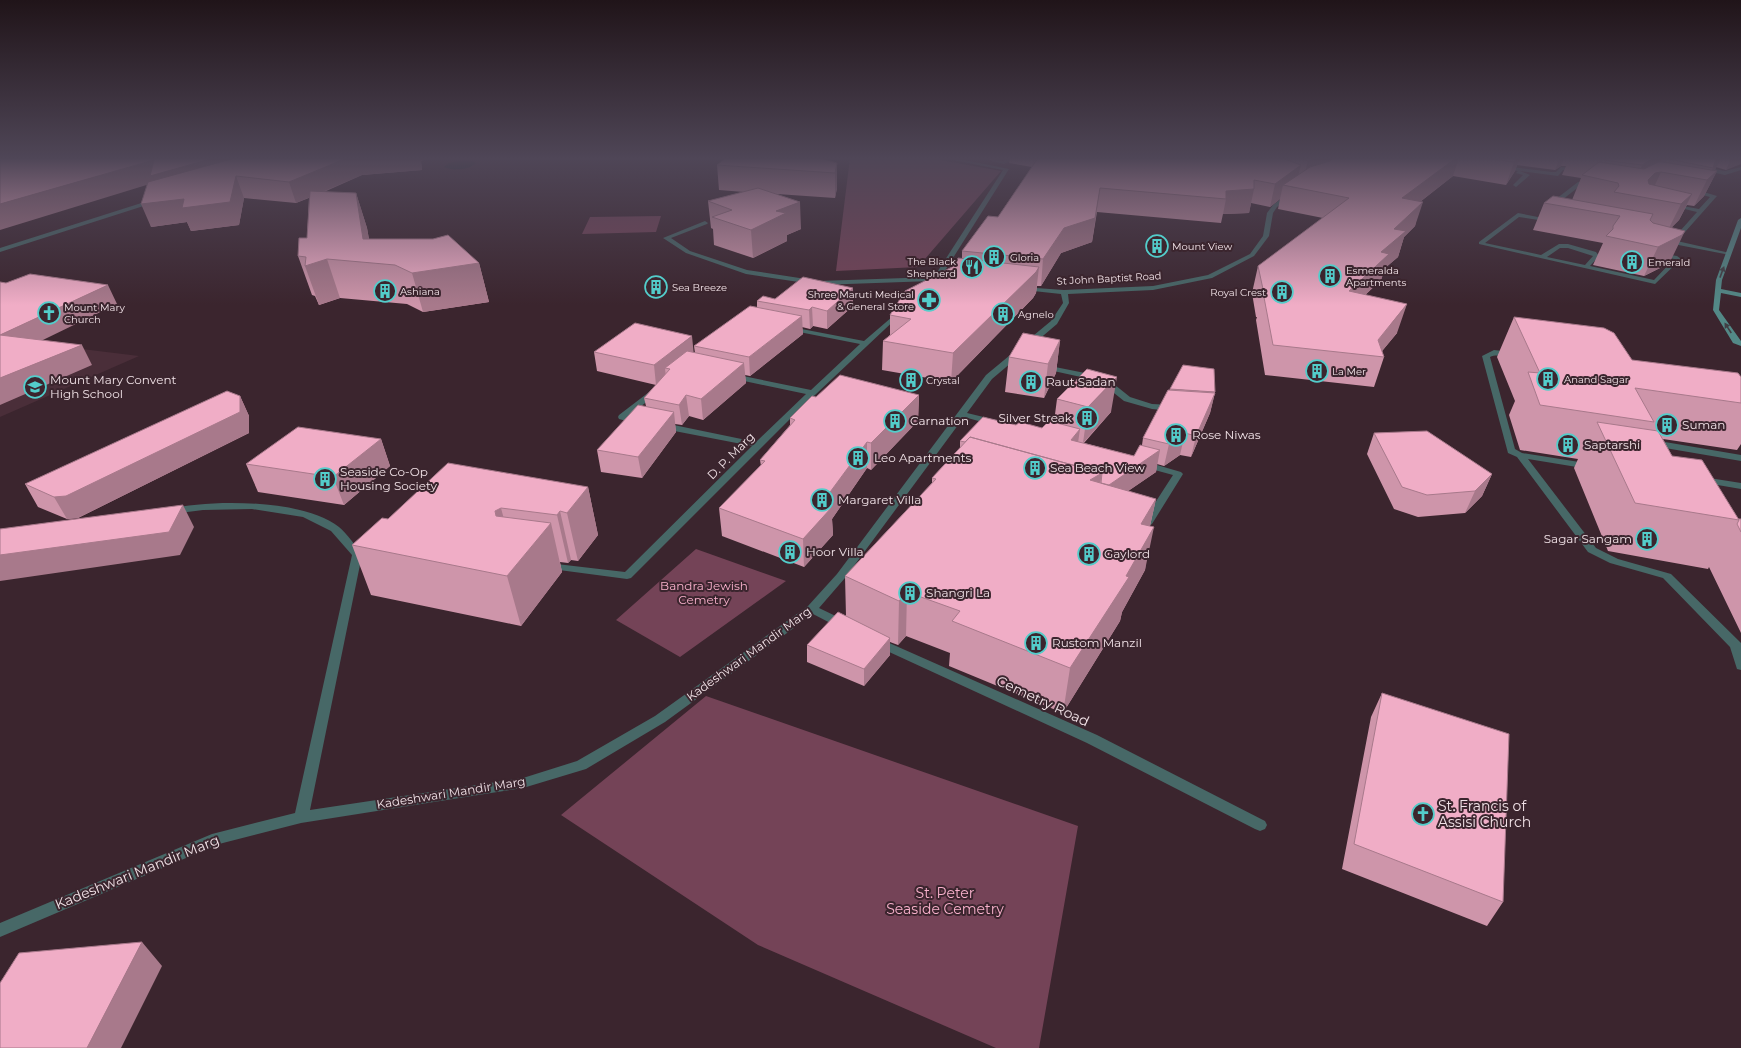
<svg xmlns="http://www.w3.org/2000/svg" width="1741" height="1048" viewBox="0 0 1741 1048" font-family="Montserrat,sans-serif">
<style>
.built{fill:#4a2e39}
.green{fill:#744357}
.water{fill:#042020}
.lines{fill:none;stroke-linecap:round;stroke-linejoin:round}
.minor{fill:#476867;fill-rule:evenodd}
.secondary{fill:#538987;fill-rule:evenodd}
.wall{fill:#ce95aa}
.shaded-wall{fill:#a8798b}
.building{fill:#f0adc6;stroke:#a8798b}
.oneway{fill:#413e44}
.labels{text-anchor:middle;stroke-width:4;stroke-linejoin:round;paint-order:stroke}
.far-poi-label{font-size:10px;fill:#f1e2e7;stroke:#3b252e;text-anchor:start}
.far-street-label{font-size:10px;fill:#f1e2e7;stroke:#3b252e}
.poi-label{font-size:12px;fill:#f1e2e7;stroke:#3b252e;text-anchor:start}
.street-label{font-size:12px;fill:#f1e2e7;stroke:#3b252e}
.park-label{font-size:12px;fill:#f9b1cc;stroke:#3b252e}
.near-street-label{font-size:14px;fill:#f1e2e7;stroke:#3b252e}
.near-poi-label{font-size:14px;fill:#f1e2e7;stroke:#3b252e;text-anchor:start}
.near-park-label{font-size:14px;fill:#f9b1cc;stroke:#3b252e}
</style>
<rect width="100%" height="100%" fill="#3b252e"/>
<path class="built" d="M0 339 139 356 0 417Z"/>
<path class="green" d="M850 158H929L1001 171 918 267 836 271Z
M661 216 656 232 582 234 590 217Z
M696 549 786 581 680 657 616 620Z
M706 696 1078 826 1039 1048H996L758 945 561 815Z"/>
<path class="water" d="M464 160 472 161 476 163C469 170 453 171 444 167L449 163Z"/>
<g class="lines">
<path class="minor" d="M943 158H954L1009 169 941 277 944 279 935 283 932 281 819 285 746 274 686 253 663 238 705 221 708 223 707 224 671 238 690 251 747 270 819 281 934 277 1003 170Z
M1010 158H1016L1004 164 991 161 993 160 1003 161Z
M1503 166 1552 172H1556L1561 167 1580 169 1577 171 1563 170 1558 176 1520 171 1530 175 1516 187 1513 185 1523 175 1516 173 1518 171 1501 168Z
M1704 167 1725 171 1741 167V170L1725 175 1702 170Z
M1578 182 1590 181 1593 183 1581 185 1562 200 1568 202V204L1556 201V199Z
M1694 189 1717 196 1677 241 1730 253V255L1663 242 1672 240 1697 212 1672 206V204L1699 209 1710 197 1692 192V190Z
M1287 194 1292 195 1277 207 1273 213 1269 236 1254 256 1212 278 1153 290 1068 294 1069 303 1057 324 992 379 967 413 996 420 997 422 996 424 993 425 964 417 845 578 819 608 846 621 848 624 846 627H838L813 614 665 722 586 769 523 788 301 823 219 844 0 937V923L212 834 295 813 352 555 331 531 303 517 252 509 203 510 172 514 169 513 167 511 169 509C210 499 304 499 339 527 347 534 356 546 362 555L310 810 523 778 577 761 655 716 808 606 837 574 986 375 1051 321 1063 303 1061 294 1024 290 1022 289V287L1064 290 1153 286 1208 275 1250 254 1263 236 1267 213 1273 205Z
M154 199 157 201 156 202 0 252V248Z
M1518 213 1548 219 1545 221 1519 217 1485 243 1541 255 1559 244H1568L1596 252 1599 256 1590 266 1654 280 1674 259 1658 255V253L1677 256 1681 259 1655 284 1479 244V242ZM1560 248H1568L1593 256 1585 265 1547 257Z
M899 311 903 313 901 314 798 411 631 578 627 579 544 568 543 566 548 563 625 572 752 446 664 429 661 428 660 426 661 424 664 423 756 442 806 394 730 378V374H733L811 390 860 344 789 330H786V326L864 341Z
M1494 350 1511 352 1515 354C1508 359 1498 353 1490 357L1515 449 1522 453 1592 464 1594 466 1592 468 1589 469 1528 459 1596 548 1618 559 1671 574 1741 643V670L1737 669 1730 647 1663 578 1610 563 1588 552 1517 457 1508 453 1482 356Z
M1040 364 1105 377 1130 397 1152 404 1172 405 1176 408 1172 411 1152 409 1124 401 1099 381 1040 368Z
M653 389H656L660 391 629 416 641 419 642 421 641 423 638 424 619 419 618 417 619 415Z
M1665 442 1741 455V461L1665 448 1654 449 1650 446 1654 443Z
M1143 461 1181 472 1183 474 1152 524 1147 527 1140 523 1144 520 1173 475 1140 466 1138 464Z
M1703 477 1741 483V489L1700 482 1698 480 1700 478Z
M878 638 1097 735 1265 821 1267 825 1265 829 1260 831 1255 829 1087 743 874 645 872 642 874 639Z"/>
<path class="secondary" d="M1741 218V228L1722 280 1721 289 1741 293V297L1721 293 1719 310 1741 341V346L1733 343 1713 310 1716 280 1738 220Z"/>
</g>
<path class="wall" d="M0 158H430L421 161 422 170 362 175 324 192 356 193 367 228 369 239 479 263 489 302 423 312 407 304 340 298 319 305 315 296 312 295 298 256 307 238 309 198 296 203 244 198 239 225 191 231 187 222 151 227 147 185Z
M983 158H1006L1003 159 990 160Z
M1010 158H1741L1726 170 1716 167 1715 170 1717 171 1704 196 1694 206 1687 205 1679 220 1671 228V260L1668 264 1644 276 1593 265 1603 243 1533 230 1544 203 1572 200 1581 178 1562 175 1566 166H1561L1555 170 1517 165 1515 171 1506 185 1453 176 1420 202 1415 226 1404 237 1398 257 1385 268 1381 280 1365 295 1397 333 1382 351 1384 357 1374 387 1265 375 1256 320 1257 317H1256L1252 293 1258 266 1323 218 1278 209 1280 199 1270 207 1251 203 1249 213 1223 214 1221 223 1097 212 1092 242 1061 253 1041 286H1037L1036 293 1033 298 951 382 882 370 883 341 890 335V315L962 259V251L998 217 1032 167 1009 163Z
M837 163V188L835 198 777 194 801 229 787 235V241L753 258 714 245 713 229 711 228 708 201 744 192 719 190 717 165Z
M853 288V306L827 329 813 326 810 329 802 327 803 334 750 376 745 375 746 383 703 420 689 416 682 425 675 424 676 432 642 478 601 472 597 450 646 406 644 398 656 385 597 371 594 352 695 353 694 346 757 307V301L775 299Z
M1514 317 1632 360 1741 377V444L1737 450 1663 439 1672 456 1738 519H1741V633L1709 567 1708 569 1608 551 1574 468 1578 459 1520 450 1509 415 1515 401 1497 357Z
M1060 340 1056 373 1044 398 1005 392 1009 357Z
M1170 389 1215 392 1210 413 1191 457 1180 455 1164 466 1157 464 1156 472 1128 491 1156 499 1150 526 1145 570 1122 612 1120 621 1063 713 949 666 950 653 906 636 898 645 890 642V655L864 686 807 662V645L846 616 845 576 932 483V478L960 448V441L1016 425 1042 428 1054 422 1057 399 1111 412 1084 443 1134 456 1142 445 1143 438Z
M919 395 918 421 871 470 867 468 832 519 833 535 804 567 722 536 719 508 761 466 760 460 790 425V418L816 397Z
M240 396 249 416V433L78 518 67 519 38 507 25 484Z
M1374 433 1492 474 1482 496 1465 513 1418 517 1394 509 1367 454Z
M381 439 390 466 344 505 258 492 246 464Z
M588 487 598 535 578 561 571 560 568 563 560 562 562 572 521 626 371 595 352 545 388 519Z
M1382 693 1503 902 1487 926 1342 869 1371 717Z"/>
<path class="shaded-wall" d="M214 158H276L153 183 0 230V204L154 160Z
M347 158H430L421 161 422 170 362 175 296 203 289 182Z
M1319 158H1341L1302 183 1308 161Z
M1456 158H1459L1453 176 1394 222 1402 198Z
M1517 158H1520L1515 171 1506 185 1514 162Z
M1560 158H1564L1561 166 1555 170Z
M1657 158H1662L1655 173 1661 172 1649 198 1632 187 1642 165 1652 159Z
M1717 158H1721L1713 174 1708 178 1713 168 1716 159Z
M1731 158H1741V164L1726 170Z
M837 163V188L835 198V173Z
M1301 165 1295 188 1283 185 1280 199 1270 207 1275 184Z
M1717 171 1704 196 1694 206 1707 180Z
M236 176 244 198 239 225 191 231 187 222 151 227 141 204Z
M1100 188 1092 242 1061 253 1041 286 1043 259 1064 228Z
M1254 189 1249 213 1223 214 1226 199V191Z
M356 193 367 228 373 263 363 239Z
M1692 194 1679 220 1667 232 1681 204Z
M800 202 801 229 787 235V241L753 258 751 230 776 211Z
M1423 202 1415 226 1404 237 1398 257 1385 268 1381 280 1340 319 1349 291 1381 252 1394 229Z
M1685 231 1671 260 1668 264 1644 276 1658 247Z
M327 259 340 298 319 305 305 266Z
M479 263 489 302 423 312 412 273Z
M1039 267 1036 293 1033 298 951 382 953 353Z
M108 285 117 304 12 355 0 335Z
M853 288V306L827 329V311Z
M1407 304 1397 333 1378 356V340Z
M812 307 813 326 810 329 809 310Z
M802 316 803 334 750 376 749 357Z
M692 336 694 356 670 369 665 368 666 378 656 385 654 365Z
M1060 340 1056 373 1044 398 1048 364Z
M82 345 92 365 0 405V378Z
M744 363 746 383 703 420 701 399Z
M1117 377 1111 412 1083 443 1088 407Z
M1215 393 1210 413 1191 457 1196 436Z
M686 395 689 416 682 425 679 405Z
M919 395 918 421 871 470V443Z
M240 396 249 416V433L78 518 67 519 54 497Z
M674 412 676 432 642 478 638 457Z
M1080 429 1077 450 1071 440Z
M1185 433 1180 455 1164 466 1169 444Z
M381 439 390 466 344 505 333 477Z
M867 442V468L832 519 833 535 804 567 803 539 822 503Z
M1160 450 1156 472 1105 507 1109 485Z
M1102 473 1095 514 1090 480Z
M1492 474 1482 496 1465 513 1475 491Z
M588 487 598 535 578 561 567 513Z
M1156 499 1147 539 1154 527 1145 570 1122 612 1120 621 1063 713 1070 668 1126 576 1141 524Z
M183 505 194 527 180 555 0 581V555Z
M501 508 514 557 508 560 495 511Z
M560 511 571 560 568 563 557 515Z
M551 523 562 572 521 626 507 576Z
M907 592 906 636 898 645 899 601Z
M890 638V655L864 686V669Z
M142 942 162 966 121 1048H87Z"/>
<path class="building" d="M0 158H214L150 176 154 160 0 204Z
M235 158H347L289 182 236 176 230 202 182 208 184 199 141 204 148 182Z
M726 158H820L837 163 835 173 717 165Z
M1038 158H1282L1301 165 1275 184 1254 180V189L1226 191V199L1100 188 1095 218 1064 228 1043 259 962 251 988 216 998 217Z
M1299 158H1319L1308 161Z
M1333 158H1456L1402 198 1423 202 1394 229 1406 231 1381 252 1389 254 1349 291 1407 304 1378 340 1384 357 1273 345 1263 292 1265 290 1263 289 1258 266 1349 198 1283 185 1310 167 1330 161Z
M1486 158H1517L1514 162Z
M1605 158H1657L1652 159 1642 165 1604 160 1607 158Z
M1665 158H1717L1716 159 1713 168Z
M1599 162 1644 169 1658 162H1663L1717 171 1707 180 1661 172 1655 173 1648 180 1649 184 1692 194 1681 204 1614 192 1619 186 1618 183 1582 175Z
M758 188 800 202 776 211 786 213 751 230 712 217 732 210 708 201Z
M310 191 356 193 363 239H433L448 235 479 263 412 273 395 265 327 259 305 266 306 257 298 256 299 238H307Z
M1553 196 1653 214 1650 220 1653 223 1685 231 1682 235 1658 247 1606 236 1613 229V226L1620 216 1544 203Z
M958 258 1039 267 1036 272 953 353 883 341 911 319 890 315 905 291 952 267Z
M30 274 108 285 0 335 82 345 0 378V282L6 283Z
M803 277 853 288 827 311 812 307 809 310 757 301 763 296 775 299Z
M750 306 802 316 749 357 694 346Z
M1514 317 1604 328 1614 333 1632 360 1738 373 1741 377V403L1635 388 1654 422 1540 405 1528 372 1540 373Z
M635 323 692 336 654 365 594 352Z
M1023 333 1060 340 1048 364 1009 357Z
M687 351 744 363 701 399 686 395 679 405 644 398 670 369 665 368Z
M1183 365 1214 369 1215 392 1170 389Z
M1087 369 1117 377 1088 407 1057 399Z
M840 375 919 395 871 443 867 442 822 503 832 507 803 539 719 508 765 461 760 460 795 420 790 418 812 396 816 397Z
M1168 390 1215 393 1196 436 1185 433 1169 444 1143 438Z
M227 391 240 396V412L66 496 54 497 25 484Z
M638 405 674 412 638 457 597 450Z
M983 417 1016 425 1020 422 1042 428 1049 421 1080 429 1071 440 1134 456 1140 445 1160 450 1109 485 1101 483 1102 473 970 437 965 442 960 441Z
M1597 422 1658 431 1672 456 1702 460 1739 520 1635 503Z
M298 427 381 439 333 477 246 464Z
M1427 431 1492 474 1475 491 1427 495 1402 487 1374 433Z
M970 437 1102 473 1090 480 1156 499 1141 524 1154 527 1126 576 1129 577 1070 668 952 621 960 611 907 592 899 601 845 576 936 479 932 478Z
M448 463 588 487 567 513 560 511 557 515 501 508 495 511 496 516 551 523 507 576 352 545 382 518 388 519Z
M183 505 169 532 0 555V529Z
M1738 519H1741V532L1737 524 1739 520Z
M838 612 890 638 864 669 807 645Z
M1382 693 1509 734 1503 902 1354 844Z
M142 942 87 1048H0V983L19 953Z"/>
<defs><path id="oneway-solid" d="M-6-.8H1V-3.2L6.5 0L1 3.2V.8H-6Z"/></defs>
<g class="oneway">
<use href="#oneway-solid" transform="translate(1722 272) rotate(-70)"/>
<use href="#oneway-solid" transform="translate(1728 328) rotate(-123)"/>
</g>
<linearGradient id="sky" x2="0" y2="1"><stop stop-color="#201419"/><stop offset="0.52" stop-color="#4f4657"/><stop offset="1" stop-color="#4f4657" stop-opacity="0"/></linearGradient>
<rect width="1741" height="305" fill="url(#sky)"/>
<defs>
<g id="building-ring" transform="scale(1.15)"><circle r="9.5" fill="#3b252e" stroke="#53cdcb" stroke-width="1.5"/><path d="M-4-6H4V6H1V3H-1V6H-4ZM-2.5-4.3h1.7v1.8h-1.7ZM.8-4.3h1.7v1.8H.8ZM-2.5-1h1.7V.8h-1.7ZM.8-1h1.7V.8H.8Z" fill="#53cdcb"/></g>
<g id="restaurant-ring" transform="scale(1.15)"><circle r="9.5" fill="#3b252e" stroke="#53cdcb" stroke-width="1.5"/><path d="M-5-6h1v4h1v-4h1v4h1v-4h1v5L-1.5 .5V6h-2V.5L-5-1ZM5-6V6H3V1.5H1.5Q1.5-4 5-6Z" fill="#53cdcb"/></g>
<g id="pharmacy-ring" transform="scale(1.15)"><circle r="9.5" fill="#3b252e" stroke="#53cdcb" stroke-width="1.5"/><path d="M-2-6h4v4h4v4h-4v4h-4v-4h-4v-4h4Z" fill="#53cdcb"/></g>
<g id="church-ring" transform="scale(1.15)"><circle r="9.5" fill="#3b252e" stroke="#53cdcb" stroke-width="1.5"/><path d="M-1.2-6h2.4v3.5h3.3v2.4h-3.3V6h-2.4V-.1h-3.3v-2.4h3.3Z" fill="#53cdcb"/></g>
<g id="school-ring" transform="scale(1.15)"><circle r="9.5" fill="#3b252e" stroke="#53cdcb" stroke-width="1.5"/><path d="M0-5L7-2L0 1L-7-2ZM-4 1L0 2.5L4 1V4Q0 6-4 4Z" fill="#53cdcb"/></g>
</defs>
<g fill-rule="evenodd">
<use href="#building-ring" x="1157" y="246"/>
<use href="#building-ring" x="994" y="257"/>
<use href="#building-ring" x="1632" y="262"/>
<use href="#restaurant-ring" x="972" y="267"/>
<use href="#building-ring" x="1330" y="276"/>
<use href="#building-ring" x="656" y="287"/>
<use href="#building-ring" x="385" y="291"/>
<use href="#building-ring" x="1282" y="292"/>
<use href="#pharmacy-ring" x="929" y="300"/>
<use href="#church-ring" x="49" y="313"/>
<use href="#building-ring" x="1003" y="314"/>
<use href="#building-ring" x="1317" y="371"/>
<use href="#building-ring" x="1548" y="379"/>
<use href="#building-ring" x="911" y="380"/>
<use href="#building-ring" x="1031" y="382"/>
<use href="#school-ring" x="35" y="387"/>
<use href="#building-ring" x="1087" y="418"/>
<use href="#building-ring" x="895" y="421"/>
<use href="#building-ring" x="1667" y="425"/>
<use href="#building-ring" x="1176" y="435"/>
<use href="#building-ring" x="1568" y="445"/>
<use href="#building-ring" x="858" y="458"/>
<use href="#building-ring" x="1035" y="468"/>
<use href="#building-ring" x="325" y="479"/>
<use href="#building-ring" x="822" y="500"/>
<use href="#building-ring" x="1647" y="539"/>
<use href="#building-ring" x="790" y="552"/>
<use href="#building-ring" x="1089" y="554"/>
<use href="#building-ring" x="910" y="593"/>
<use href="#building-ring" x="1036" y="643"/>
<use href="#church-ring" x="1423" y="814"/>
</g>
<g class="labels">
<g class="far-poi-label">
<text x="1172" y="250">Mount View</text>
<text x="1010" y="261">Gloria</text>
<text x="956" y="265" text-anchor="end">The Black<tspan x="956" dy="12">Shepherd</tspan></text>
<text x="1648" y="266">Emerald</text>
<text x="1346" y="274">Esmeralda<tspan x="1346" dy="12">Apartments</tspan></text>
<text x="672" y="291">Sea Breeze</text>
<text x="400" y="295">Ashiana</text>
<text x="1266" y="296" text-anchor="end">Royal Crest</text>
<text x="914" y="298" text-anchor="end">Shree Maruti Medical<tspan x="914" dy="12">&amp; General Store</tspan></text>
<text x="64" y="311">Mount Mary<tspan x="64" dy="12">Church</tspan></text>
<text x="1018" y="318">Agnelo</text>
<text x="1332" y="375">La Mer</text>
<text x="1564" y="383">Anand Sagar</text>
<text x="926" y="384">Crystal</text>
</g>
<g class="far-street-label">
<text transform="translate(1109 278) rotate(-3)" y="4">St John Baptist Road</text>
</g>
<g class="poi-label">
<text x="50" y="384">Mount Mary Convent<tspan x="50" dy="14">High School</tspan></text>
<text x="1046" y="386">Raut Sadan</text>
<text x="1072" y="422" text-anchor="end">Silver Streak</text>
<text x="910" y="425">Carnation</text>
<text x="1682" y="429">Suman</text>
<text x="1192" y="439">Rose Niwas</text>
<text x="1584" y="449">Saptarshi</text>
<text x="874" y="462">Leo Apartments</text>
<text x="1050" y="472">Sea Beach View</text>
<text x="340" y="476">Seaside Co-Op<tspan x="340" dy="14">Housing Society</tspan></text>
<text x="838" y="504">Margaret Villa</text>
<text x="1632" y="543" text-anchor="end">Sagar Sangam</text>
<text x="806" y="556">Hoor Villa</text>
<text x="1104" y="558">Gaylord</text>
<text x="926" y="597">Shangri La</text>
<text x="1052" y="647">Rustom Manzil</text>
</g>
<g class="street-label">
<text transform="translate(731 456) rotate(-45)" y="4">D. P. Marg</text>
<text transform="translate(749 654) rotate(-36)" y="4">Kadeshwari Mandir Marg</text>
<text transform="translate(451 793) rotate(-9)" y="4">Kadeshwari Mandir Marg</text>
</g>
<g class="park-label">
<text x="704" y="590">Bandra Jewish<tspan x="704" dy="14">Cemetry</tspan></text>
</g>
<g class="near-street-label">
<text transform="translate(1043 701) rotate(25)" y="5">Cemetry Road</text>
<text transform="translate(137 872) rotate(-22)" y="5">Kadeshwari Mandir Marg</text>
</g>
<g class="near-poi-label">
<text x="1438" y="811">St. Francis of<tspan x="1438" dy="16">Assisi Church</tspan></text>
</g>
<g class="near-park-label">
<text x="945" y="898">St. Peter<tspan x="945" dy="16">Seaside Cemetry</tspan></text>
</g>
</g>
</svg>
